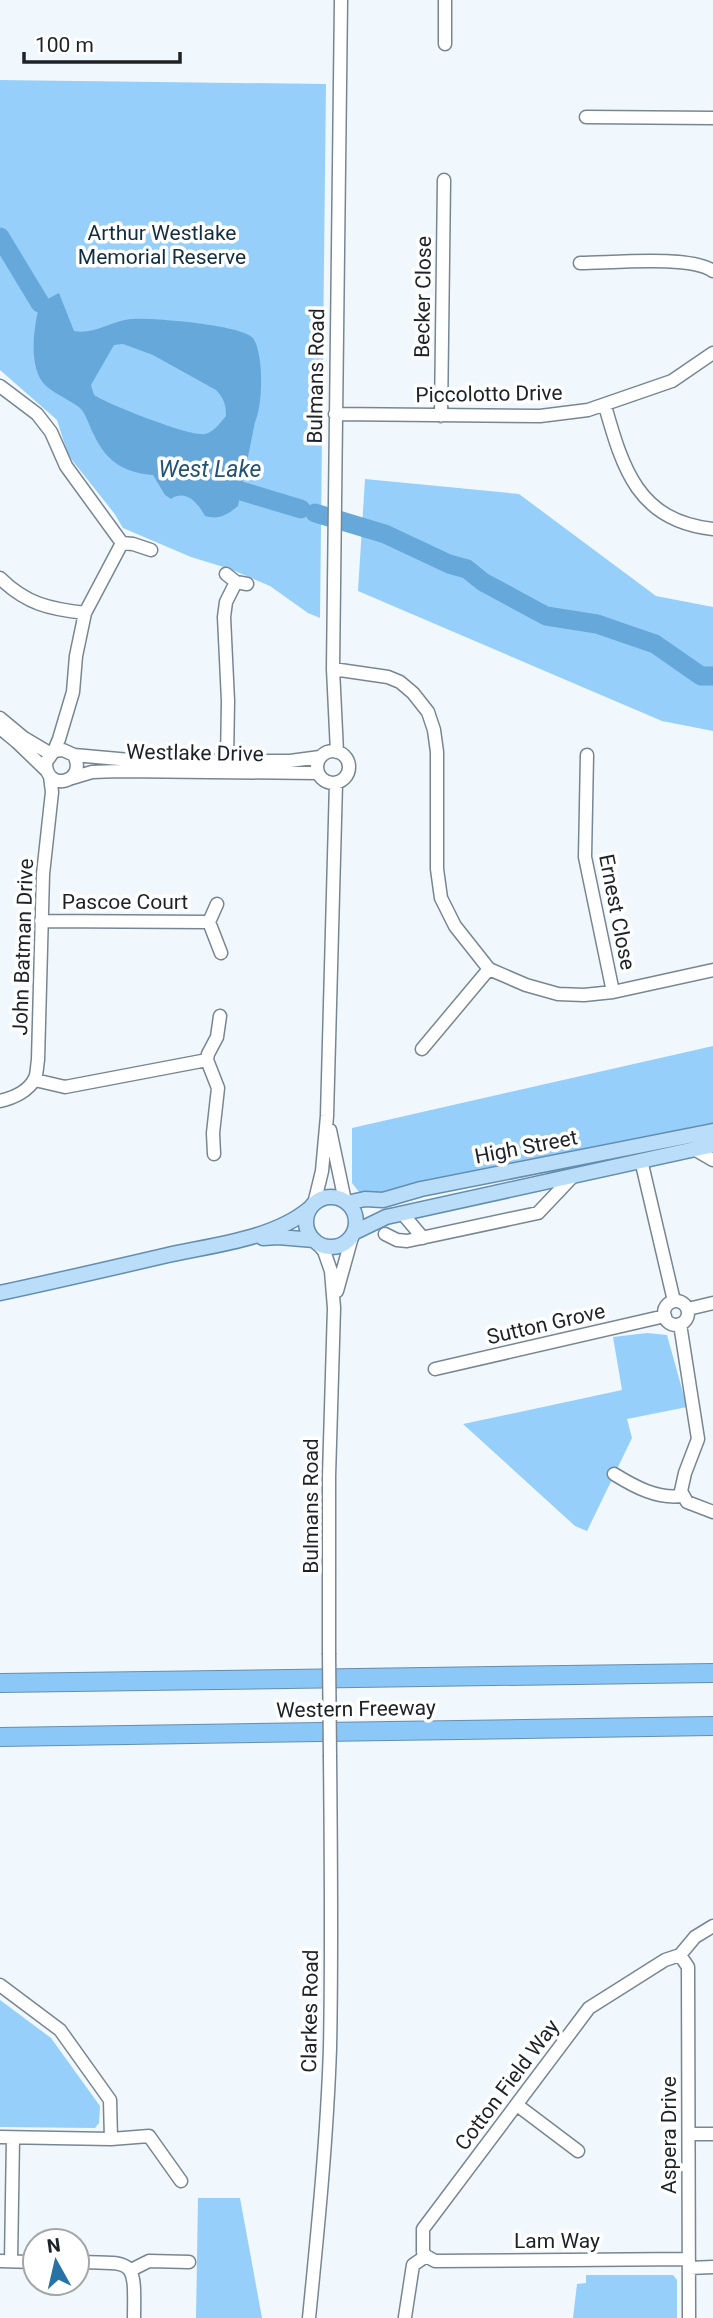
<svg xmlns="http://www.w3.org/2000/svg" width="713" height="2318" viewBox="0 0 713 2318" font-family="Roboto,sans-serif">
<style>
.green{fill:#97cffb}
.water{fill:#66a8da;fill-rule:evenodd}
.lines{fill:none;stroke-linecap:round;stroke-linejoin:round}
.river{stroke:#66a8da;stroke-width:19}
.minor-casing{stroke:#788692;stroke-width:15}
.major-casing{stroke:#658eae;stroke-width:17}
.highway-casing{stroke:#658eae;stroke-width:20}
.minor{stroke:#fff;stroke-width:12}
.major{stroke:#badefa;stroke-width:14}
.highway{stroke:#8cc8f7;stroke-width:18}
.minor-bridge-casing{stroke:#788692;stroke-width:15;stroke-linecap:butt}
.minor-bridge{stroke:#fff;stroke-width:12}
.labels{text-anchor:middle;stroke-width:7;stroke-linejoin:round;paint-order:stroke}
.park-label{font-size:21px;fill:#102e43;stroke:#fff}
.street-label{font-size:21px;fill:#1c2226;stroke:#fff}
.water-label{font-size:23px;font-style:italic;fill:#215375;stroke:#fff}
</style>
<rect width="100%" height="100%" fill="#f1f8fd"/>
<path class="green" d="M0 80 326 84 320 618 308 613 270 586 230 569 191 557 123 528 114 513 68 455 57 420 0 370Z
M365 479 519 494 656 596 713 607V731L662 721 358 591Z
M713 1046V1127L375 1196 359 1192 352 1183V1128Z
M647 1333 667 1335 687 1407 627 1419 632 1438 587 1531 575 1526 463 1424 622 1390 613 1337Z
M0 2000 51 2038 100 2106 99 2123 95 2128 0 2127Z
M198 2198H240L262 2318H196Z
M586 2275H673L677 2280V2318H573L577 2284 586 2283Z"/>
<path class="water" d="M59 293 74 331C94 335 111 321 131 319 149 317 243 325 253 338 264 354 263 405 255 422L238 506C227 515 219 520 205 516 198 503 186 489 171 499L165 495 153 475C124 473 106 461 94 435 90 428 87 417 82 410 76 403 55 394 46 386 27 368 34 325 40 303ZM123 344 153 355 216 390C224 398 226 405 226 416 220 423 214 432 205 434 190 437 110 405 94 395L91 385 114 345Z"/>
<g class="lines">
<path class="river" d="M0 237 40 303
M241 491 301 509
M315 513 385 534 449 564 467 569 483 582 546 616 597 624 655 644 701 676H713"/>
<g class="minor-casing">
<path id="minor" d="M445 44V0
M586 117 713 118
M580 263C611 263 690 255 713 271
M0 386 37 414 51 432 66 466 122 543 133 544 151 550
M605 406C623 469 638 521 713 529
M335 414 540 416 588 410 672 381 713 353
M441 416 444 180
M226 574 236 582 247 584
M0 578C26 604 50 609 85 613
M333 669 388 677 400 682 413 693 428 712 434 730 437 752V869L441 898 455 926 489 969 526 985 558 994 584 995 613 992 713 970
M0 718 24 738 51 754
M0 728 17 742 47 771
M54 751 63 750 74 755C88 783 45 793 46 762L54 751 59 739 73 692 76 656 85 613 122 543
M317 767a16 16 0 1 1 32 0a16 16 0 1 1-32 0Z
M337 752 333 669 341 0
M74 755 141 761H290L320 757
M587 755 585 857 613 992
M227 761 228 701 224 617 226 602 236 582
M72 778 92 772 119 771 318 773
M217 904 209 922 221 953
M41 921 209 922
M422 1049 489 969
M35 1080 65 1087 207 1060
M0 1101C13 1098 29 1091 35 1078 37 1074 37 1065 38 1060L43 874 52 792 50 776
M330 1130 345 1201
M694 1149 713 1160
M214 1154 213 1133 218 1088 207 1060 208 1054 217 1037 220 1016
M641 1160 674 1301
M314 1204 322 1171 327 1116 336 783
M402 1213 423 1238
M385 1234 397 1240 407 1241 538 1213 574 1175
M317 1243 324 1251 331 1271 334 1308 329 1476V1653
M337 1291 352 1237
M664 1313a12 12 0 1 1 24 0a12 12 0 1 1-24 0Z
M688 1309 713 1303
M680 1324 698 1439 685 1473 681 1491 687 1502 713 1512
M435 1369 665 1316
M614 1474C635 1487 657 1499 682 1496
M680 1955 688 1967 689 2318
M0 1985 60 2030 110 2100 111 2139 0 2137
M517 2105 578 2151
M689 2134H713
M111 2139 149 2136 181 2181
M426 2256 435 2261 689 2259
M0 2261 35 2262
M11 2261 13 2138
M77 2262C135 2263 135 2258 134 2318
M689 2268 713 2267
M131 2270 149 2261 189 2262
M405 2317 413 2265 426 2256 423 2252V2229L589 2008 665 1960 680 1955 695 1937 713 1926
M309 2318C318 2228 327 2138 330 2048 332 1951 331 1854 330 1757"/>
</g>
<g class="major-casing">
<path id="major" d="M306 1222a25 25 0 1 1 50 0a25 25 0 1 1-50 0Z
M347 1203 365 1199 383 1200 421 1189 713 1131
M355 1232 386 1217 713 1145
M263 1238 278 1237 314 1240
M0 1293C56 1281 112 1268 168 1255 213 1245 273 1239 309 1209"/>
</g>
<g class="highway-casing">
<path id="highway" d="M0 1683 713 1673
M0 1737 713 1726"/>
</g>
<use href="#minor" class="minor"/>
<use href="#major" class="major"/>
<use href="#highway" class="highway"/>
<g class="minor-bridge-casing">
<path id="minor-bridge" d="M329 1653 330 1757"/>
</g>
<use href="#minor-bridge" class="minor-bridge"/>
</g>
<g class="labels">
<g class="park-label">
<text x="162" y="240">Arthur Westlake<tspan x="162" dy="24">Memorial Reserve</tspan></text>
</g>
<g class="street-label">
<text transform="translate(423 297) rotate(-89)" y="7">Becker Close</text>
<text transform="translate(316 376) rotate(-89)" y="7">Bulmans Road</text>
<text transform="translate(489 394) rotate(-1)" y="7">Piccolotto Drive</text>
<text transform="translate(195 753) rotate(1)" y="7">Westlake Drive</text>
<text x="125" y="909">Pascoe Court</text>
<text transform="translate(617 912) rotate(79)" y="7">Ernest Close</text>
<text transform="translate(23 947) rotate(-88)" y="7">John Batman Drive</text>
<text transform="translate(526 1147) rotate(-11)" y="7">High Street</text>
<text transform="translate(546 1324) rotate(-13)" y="7">Sutton Grove</text>
<text transform="translate(311 1506) rotate(-90)" y="7">Bulmans Road</text>
<text transform="translate(356 1709) rotate(-1)" y="7">Western Freeway</text>
<text transform="translate(310 2011) rotate(-89)" y="7">Clarkes Road</text>
<text transform="translate(507 2085) rotate(-53)" y="7">Cotton Field Way</text>
<text transform="translate(669 2135) rotate(-90)" y="7">Aspera Drive</text>
<text x="557" y="2248">Lam Way</text>
</g>
<g class="water-label">
<text x="210" y="477">West Lake</text>
</g>
</g>
<g transform="translate(56 2262) rotate(352)"><circle r="33" fill="#ffffff" stroke="#a4a7a8" stroke-width="2"/>
<path d="M0-5L12 26L0 18L-12 26Z" fill="#2773a6"/>
<text y="-10" font-size="19" font-weight="bold" text-anchor="middle" fill="#1c2226">N</text>
</g>
<path d="M24 52v10h156v-10" fill="none" stroke="#1c2226" stroke-width="3.5"/>
<text x="35" y="52" font-size="21" fill="#1c2226" stroke="#ffffff" stroke-width="5" paint-order="stroke">100 m</text>
</svg>
